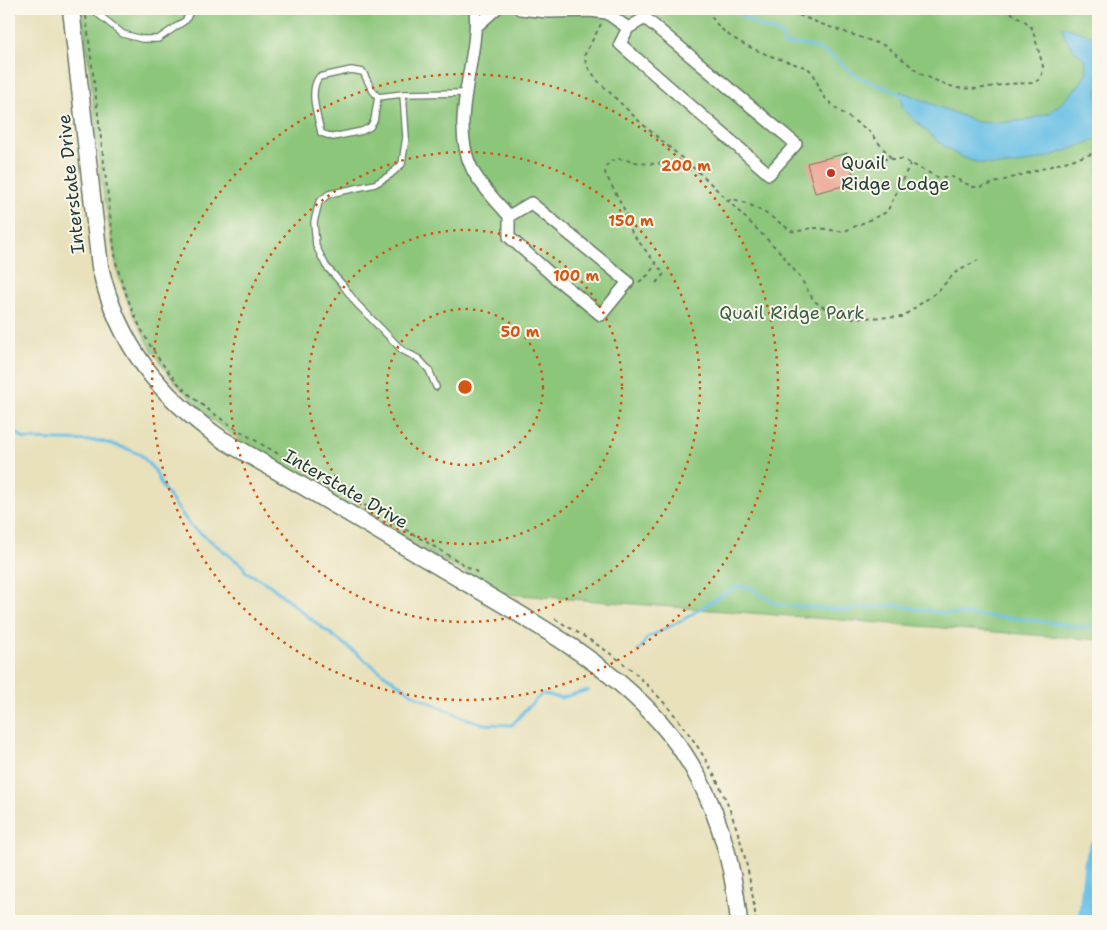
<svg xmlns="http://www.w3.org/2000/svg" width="1107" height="930" viewBox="0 0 1107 930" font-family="'Shantell Sans',sans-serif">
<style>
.green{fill:#8cc67a;stroke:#568257}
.water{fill:#69c0e6;stroke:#447e8d}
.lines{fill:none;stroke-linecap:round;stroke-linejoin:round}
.stream{stroke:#69c0e6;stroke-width:3}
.river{stroke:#69c0e6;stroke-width:19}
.building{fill:#ec9584}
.service-casing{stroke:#657664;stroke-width:8}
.minor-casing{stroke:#657664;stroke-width:14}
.secondary-casing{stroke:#657664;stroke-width:19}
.path{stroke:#657664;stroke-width:2;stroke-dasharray:4 4;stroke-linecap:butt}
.service{stroke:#fff;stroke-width:5.5}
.minor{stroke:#fff;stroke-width:11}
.secondary{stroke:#fff;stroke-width:16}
.ring{fill:none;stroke:#d45610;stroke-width:2.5;stroke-dasharray:2.5 5}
.poi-dot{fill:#c8321e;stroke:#fbf7ec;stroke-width:2}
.labels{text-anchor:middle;stroke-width:4;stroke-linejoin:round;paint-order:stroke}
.poi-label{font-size:18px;fill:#1f3d34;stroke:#fbf7ec;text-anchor:start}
.street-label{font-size:18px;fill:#1f3d34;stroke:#fbf7ec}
.park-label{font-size:18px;fill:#3a5f46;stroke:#fbf7ec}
.centre{fill:#d45610;stroke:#fbf7ec;stroke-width:2.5}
.ring-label{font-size:15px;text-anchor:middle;font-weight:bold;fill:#d45610;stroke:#fbf7ec;stroke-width:4;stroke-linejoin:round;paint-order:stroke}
</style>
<rect width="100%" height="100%" fill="#fbf7ec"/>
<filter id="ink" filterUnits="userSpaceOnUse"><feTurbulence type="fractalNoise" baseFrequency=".02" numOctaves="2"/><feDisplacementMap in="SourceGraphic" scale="10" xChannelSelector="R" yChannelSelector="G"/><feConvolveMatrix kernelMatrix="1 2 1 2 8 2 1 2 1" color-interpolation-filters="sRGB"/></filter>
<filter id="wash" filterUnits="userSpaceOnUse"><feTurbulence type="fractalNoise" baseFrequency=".0096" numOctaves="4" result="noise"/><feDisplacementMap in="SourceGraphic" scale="20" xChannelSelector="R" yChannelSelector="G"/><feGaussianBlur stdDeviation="1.12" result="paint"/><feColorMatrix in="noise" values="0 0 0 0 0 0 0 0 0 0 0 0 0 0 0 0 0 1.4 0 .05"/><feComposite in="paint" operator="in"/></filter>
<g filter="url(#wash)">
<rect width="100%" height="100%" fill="#e8e1bc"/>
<path class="green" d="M81 9H1098V640L506 594 446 562 261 456 208 417 172 379 150 347 131 310 118 274 101 179 90 72Z"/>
<path class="water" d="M1062 26 1098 38V139C1056 154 1007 178 962 157 940 147 921 125 903 109L900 91 977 122 996 123 1026 120 1049 113 1065 100 1079 85 1087 71 1085 60 1075 51 1065 38Z"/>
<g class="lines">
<path class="stream" d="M733 10 760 27 774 31 782 35 784 45C802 43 818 46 833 57 841 62 847 69 854 74 870 84 889 86 904 97
M9 426 24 439 100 441 128 449 141 455 155 471 163 488 190 525 243 566 245 571 271 586 307 616 377 669 416 696 462 717 484 724 512 725 528 707 542 694 561 698 588 690
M638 652 647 638 684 619 735 587H749L778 605 847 610 895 605 942 613 1025 619 1080 627H1098"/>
<path class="river" d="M1087 921 1093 864 1098 848"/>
</g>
<g id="blocks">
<path class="building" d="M848 153 855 183 815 193 807 163Z"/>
</g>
</g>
<g filter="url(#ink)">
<use href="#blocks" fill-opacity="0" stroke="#657664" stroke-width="1"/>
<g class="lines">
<g class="service-casing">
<path id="service" d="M98 14 123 34 142 39H158L186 20 191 9
M403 94 406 137 402 164 390 175 375 184 329 194 319 202 314 222 316 246 326 266 342 284 356 303 402 350 419 359 429 370 436 387
M378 97 374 121 370 127 362 131 333 137 321 133C318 116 308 92 319 77L351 70 363 72 372 90 378 97 403 94 465 93"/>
</g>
<g class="minor-casing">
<path id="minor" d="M475 9C480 60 447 121 473 171 482 187 497 202 509 216
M520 9 547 12 590 11 607 13 628 28
M645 18 796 144 769 174 620 44 628 28Z
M477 26 496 9
M531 203 628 282 601 315 553 276 509 237V216Z"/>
</g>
<g class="secondary-casing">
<path id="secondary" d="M71 9 100 267C118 344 159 396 223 440 299 483 373 528 448 572 524 617 613 663 669 733 713 788 732 853 739 921"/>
</g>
<path class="path" d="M709 9C715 41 781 60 808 68L814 75 823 96 838 110 869 131 891 158
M784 9 821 24 886 46 921 74 944 84 957 88 977 89 1007 84 1032 83 1039 80 1042 74 1043 66 1032 28 1026 22 1005 9
M86 16 116 262C128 306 146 347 177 382 208 416 264 445 304 469 363 504 421 539 480 574
M601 24 584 56 587 66 598 81 640 122 705 178 780 252 801 279 814 301 828 310 839 316 851 318 902 317 937 292 955 273 978 260
M860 166 880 159H902L937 177H952L973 187H981L1098 152
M727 200C741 195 780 222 791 231 800 233 808 227 816 228 826 228 835 232 845 231L887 212 910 164
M639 282 648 275 656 264
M656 283 664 274 632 233 625 211 605 173 606 166 611 161 619 159 647 164 670 163 691 167
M555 619C583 636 614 653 639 677 711 745 745 823 756 921"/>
<use href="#service" class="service"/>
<use href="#minor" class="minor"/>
<use href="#secondary" class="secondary"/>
</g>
</g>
<g class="ring">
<circle cx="465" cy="387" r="78"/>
<circle cx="465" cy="387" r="157"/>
<circle cx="465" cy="387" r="235"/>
<circle cx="465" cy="387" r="313"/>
</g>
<circle class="poi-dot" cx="831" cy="173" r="5"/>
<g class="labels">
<g class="poi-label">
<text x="841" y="169">Quail<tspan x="841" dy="21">Ridge Lodge</tspan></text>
</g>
<g class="street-label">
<text transform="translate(71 184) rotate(-96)" y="6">Interstate Drive</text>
<text transform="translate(346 489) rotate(30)" y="6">Interstate Drive</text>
</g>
<g class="park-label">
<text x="792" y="319">Quail Ridge Park</text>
</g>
</g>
<circle cx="465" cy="387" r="8" class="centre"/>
<g class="ring-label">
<text x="686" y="171">200 m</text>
<text x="631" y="226">150 m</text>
<text x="576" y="281">100 m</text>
<text x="520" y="337">50 m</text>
</g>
<rect width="1107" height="930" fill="none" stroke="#fbf7ec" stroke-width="30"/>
</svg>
